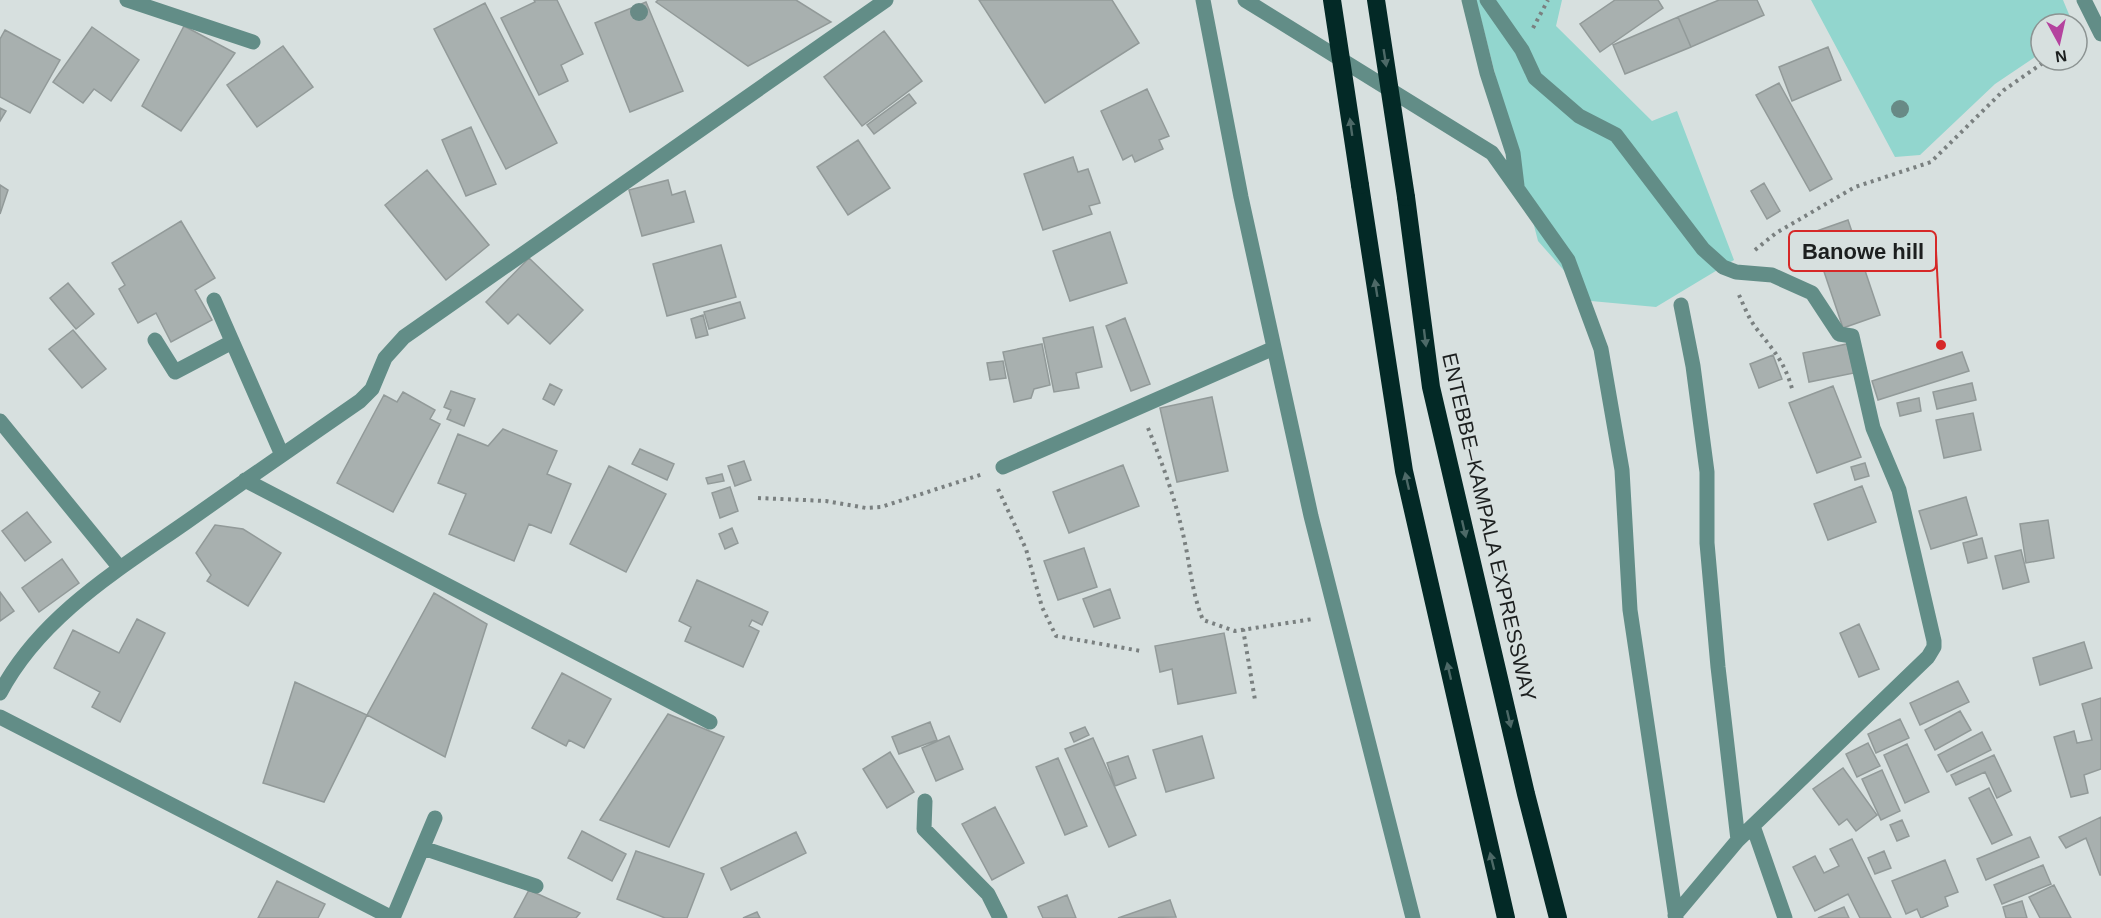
<svg xmlns="http://www.w3.org/2000/svg" width="2101" height="918" viewBox="0 0 2101 918" font-family="Arial,sans-serif">
<style>
.green{fill:#92d6ce}
.building{fill:#a8b0af;stroke:#929a99;stroke-width:1.5}
.lines{fill:none;stroke-linecap:round;stroke-linejoin:round}
.path{stroke:#7a8080;stroke-width:4;stroke-dasharray:3 4.5;stroke-linecap:butt}
.minor{stroke:#628d87;stroke-width:15}
.highway{stroke:#032926;stroke-width:18}
.highway-bridge{stroke:#032926;stroke-width:18}
.tree{fill:#688a86}
.oneway{fill:#4d6967}
.labels{text-anchor:middle;stroke-width:4.5;stroke-linejoin:round;paint-order:stroke}
.street-label{font-size:21px;fill:#1c1f1f;stroke:#d7e0df}
.leader{fill:none;stroke:#d62828;stroke-width:2}
.callout-dot{fill:#d62828;stroke:#d7e0df;stroke-width:2}
.callout{fill:#d7e0df;stroke:#d62828;stroke-width:2}
.callout-label{font-size:22px;text-anchor:middle;font-weight:bold;fill:#1c1f1f}
</style>
<rect width="100%" height="100%" fill="#d7e0df"/>
<path class="green" d="M1476 0H1562L1556 26 1652 121 1677 111 1734 260 1656 307 1591 301 1538 241Z
M1811 0H2063L2073 24H2041V53L1995 84 1920 155 1895 157Z"/>
<path class="building" d="M534 0H557L583 54 561 65 568 81 539 95 501 18 535 2Z
M658 0H796L831 22 748 66 656 2Z
M979 0H1112L1139 43 1045 103Z
M1615 0H1658L1663 8 1600 52 1580 24Z
M1719 0H1757L1764 15 1691 47 1678 17Z
M646 2 683 91 630 112 595 23Z
M485 3 557 143 506 169 434 29Z
M1678 17 1691 47 1625 74 1613 45Z
M184 26 235 53 181 131 142 106Z
M92 27 139 60 111 101 94 89 83 103 53 82Z
M5 30 60 60 30 113 0 97V39Z
M884 31 922 81 862 126 824 77Z
M283 46 313 87 257 127 227 85Z
M1828 47 1841 80 1792 101 1779 67Z
M1779 83 1832 179 1810 191 1756 95Z
M1147 89 1169 136 1159 140 1163 149 1135 162 1132 155 1123 160 1101 111Z
M909 94 916 103 874 134 867 125Z
M0 108 6 111 0 121Z
M471 127 496 184 466 196 442 140Z
M858 140 890 188 848 215 817 167Z
M1073 157 1078 172 1088 169 1100 203 1089 206 1092 214 1043 230 1024 174Z
M427 170 489 245 446 280 385 205Z
M668 180 672 195 685 191 694 222 642 236 629 190Z
M1764 183 1780 211 1767 219 1751 191Z
M0 185 8 190 0 214Z
M1848 220 1880 315 1843 328 1811 233Z
M181 221 215 278 195 290 212 320 171 342 156 313 138 323 119 289 125 285 112 263Z
M1110 232 1127 283 1070 301 1053 251Z
M721 245 736 297 667 316 653 264Z
M529 258 583 310 550 344 518 314 508 324 486 302Z
M68 283 94 314 76 329 50 298Z
M740 302 745 318 709 329 704 312Z
M703 315 708 335 696 338 691 319Z
M1125 318 1150 384 1131 391 1106 326Z
M1093 327 1102 367 1076 373 1079 388 1054 392 1043 338Z
M73 330 106 369 82 388 49 349Z
M1042 344 1050 385 1034 389 1031 398 1014 402 1003 352Z
M1847 344 1854 373 1809 382 1803 353Z
M1962 352 1969 371 1878 400 1872 381Z
M1773 355 1782 379 1759 388 1750 364Z
M1003 361 1006 378 990 380 987 363Z
M1972 383 1976 400 1937 409 1933 392Z
M550 384 562 390 554 405 543 399Z
M1833 386 1861 457 1817 473 1789 403Z
M451 391 475 399 464 426 447 419 451 410 444 407Z
M403 392 435 410 430 419 440 424 393 512 337 483 384 395 397 402Z
M1212 397 1228 471 1177 482 1160 408Z
M1919 398 1921 411 1900 416 1897 403Z
M1973 413 1981 450 1944 458 1936 420Z
M503 429 557 451 547 474 571 484 551 533 529 524 514 561 449 534 466 494 438 483 458 434 488 446Z
M640 449 674 464 667 480 632 464Z
M744 461 751 480 735 486 728 466Z
M1865 463 1869 476 1855 480 1851 467Z
M1123 465 1139 506 1069 533 1053 492Z
M609 466 666 494 626 572 570 544Z
M722 474 724 481 708 484 706 478Z
M1862 486 1876 522 1828 540 1814 504Z
M730 487 738 511 720 518 712 493Z
M1966 497 1977 535 1931 549 1919 511Z
M27 512 51 542 25 561 2 531Z
M2048 520 2054 558 2026 563 2020 524Z
M215 525 243 529 281 553 248 606 207 581 211 575 196 553Z
M732 528 738 543 725 549 719 534Z
M1982 538 1987 558 1968 563 1963 543Z
M1084 548 1097 587 1058 600 1044 561Z
M2021 550 2029 582 2003 589 1995 556Z
M62 559 79 583 39 612 22 588Z
M697 580 768 612 762 625 752 620 749 626 759 631 743 667 685 641 691 627 679 621Z
M1110 589 1120 618 1094 627 1083 599Z
M0 592 14 611 0 621Z
M434 593 487 624 445 757 367 715Z
M137 619 165 633 120 722 92 707 100 692 54 668 73 630 119 653Z
M1859 624 1879 669 1859 677 1840 633Z
M1224 633 1236 693 1178 704 1172 669 1160 672 1155 646Z
M2084 642 2092 668 2040 685 2033 658Z
M562 673 611 699 584 748 569 740 566 746 532 728Z
M1958 681 1969 702 1920 725 1910 703Z
M295 682 367 715 324 802 263 783Z
M2101 698V769L2084 775 2088 793 2071 797 2054 737 2074 731 2077 743 2092 740 2082 704Z
M1960 711 1971 730 1935 750 1925 730Z
M668 714 724 737 669 847 600 820Z
M1900 719 1909 738 1876 753 1868 734Z
M930 722 937 740 899 754 892 737Z
M1085 727 1089 735 1074 742 1070 733Z
M1982 732 1991 750 1947 772 1938 755Z
M949 736 963 769 936 781 922 748Z
M1202 736 1214 778 1166 792 1153 750Z
M1093 738 1136 835 1109 847 1065 749Z
M1868 743 1880 766 1857 777 1846 754Z
M1907 744 1929 792 1905 803 1884 755Z
M890 752 914 792 887 808 863 769Z
M1994 755 2011 791 1997 798 1985 772 1956 785 1951 775Z
M1128 756 1136 778 1115 786 1107 763Z
M1058 758 1087 826 1065 835 1036 767Z
M1843 768 1877 815 1856 831 1847 819 1839 825 1813 789Z
M1882 770 1900 811 1881 820 1862 779Z
M1989 788 2012 835 1992 844 1969 798Z
M995 807 1024 863 992 880 962 824Z
M2101 817V875H2100L2086 838 2066 848 2059 837Z
M1902 820 1909 836 1897 841 1890 825Z
M582 831 626 854 612 881 568 858Z
M796 832 806 853 731 890 721 868Z
M2030 837 2039 857 1986 880 1977 859Z
M1852 839 1891 918H1860L1848 894 1815 911 1793 867 1815 856 1824 873 1839 866 1830 849Z
M636 851 704 874 687 918H665L617 899Z
M1884 851 1891 868 1875 874 1868 858Z
M1945 860 1958 892 1945 897 1948 906 1921 918 1917 909 1906 914 1892 881Z
M2043 865 2051 884 2002 904 1994 885Z
M277 881 325 904 318 918H258Z
M2054 885 2071 918H2040L2029 897Z
M529 890 580 913 576 918H514Z
M1067 895 1076 918H1043L1038 907Z
M1170 900 1176 917 1118 918Z
M2022 901 2027 918H2006L2003 907Z
M1844 907 1849 918H1818Z
M757 912 760 918H743Z"/>
<g class="lines">
<path class="path" d="M1533 28 1548 0
M1755 250 1776 233 1855 187 1931 162 2004 90 2047 60
M1739 295C1744 306 1749 319 1756 328 1774 351 1785 362 1793 392
M1148 428C1164 467 1178 507 1186 548 1191 573 1193 596 1203 620L1235 631 1313 619
M998 489 1026 549 1042 607 1056 636 1141 651
M758 498 826 501 866 508 881 507 983 474
M1243 629 1255 700"/>
<path class="minor" d="M127 0 253 42
M1203 0 1241 197 1311 516 1413 918
M1245 0 1492 153 1568 260 1601 349 1622 470 1630 610 1676 918
M1469 0 1487 73 1513 153 1517 186
M1487 0 1522 50 1535 78 1579 116 1616 135 1703 249 1723 267 1736 272 1772 275 1812 293 1839 334 1852 336 1873 428 1899 490 1934 641V647L1928 657 1738 840 1675 915
M2084 0 2101 34
M214 300 282 455
M1681 305 1693 366 1707 472V543L1718 667 1738 840
M155 340 175 372 232 342
M0 421 120 568
M1003 467 1274 348
M245 480 710 722
M0 693C40 617 116 571 185 523 243 482 302 441 360 401L372 389 385 358 404 337 886 0
M0 717 392 918
M925 801 924 829 988 894 1000 918
M1753 826 1785 918
M423 848 536 886
M393 918 435 818"/>
<path class="highway" d="M1360 185 1404 471 1506 918
M1406 197 1431 387 1526 794 1558 918"/>
<path class="highway-bridge" d="M1332 0 1360 185
M1376 0 1406 197"/>
</g>
<g class="tree">
<circle cx="639" cy="12" r="9"/>
<circle cx="1900" cy="109" r="9"/>
</g>
<defs><path id="oneway-solid" d="M-6-.8H1V-3.2L6.5 0L1 3.2V.8H-6Z" transform="scale(1.5)"/></defs>
<g class="oneway">
<use href="#oneway-solid" transform="translate(1385 58) rotate(81)"/>
<use href="#oneway-solid" transform="translate(1351 127) rotate(-98)"/>
<use href="#oneway-solid" transform="translate(1376 288) rotate(-99)"/>
<use href="#oneway-solid" transform="translate(1425 338) rotate(83)"/>
<use href="#oneway-solid" transform="translate(1407 481) rotate(-103)"/>
<use href="#oneway-solid" transform="translate(1464 529) rotate(77)"/>
<use href="#oneway-solid" transform="translate(1449 671) rotate(-103)"/>
<use href="#oneway-solid" transform="translate(1509 719) rotate(77)"/>
<use href="#oneway-solid" transform="translate(1492 861) rotate(-104)"/>
</g>
<g class="labels">
<g class="street-label">
<text transform="translate(1489 527) rotate(77)" y="7">ENTEBBE–KAMPALA EXPRESSWAY</text>
</g>
</g>
<path class="leader" d="M1941 345L1936 251"/>
<circle class="callout-dot" cx="1941" cy="345" r="6"/>
<rect class="callout" x="1789" y="231" width="147" height="40" rx="6"/>
<g class="callout-label">
<text x="1863" y="259">Banowe hill</text>
</g>
<g transform="translate(2059 42) rotate(172)"><circle r="28" fill="#d7e0df" stroke="#8c9392" stroke-width="1.5"/>
<path d="M0-4.5L10 22L0 15L-10 22Z" fill="#b4439e"/>
<text y="-9" font-size="16" font-weight="bold" text-anchor="middle" fill="#1c1f1f">N</text>
</g>
</svg>
